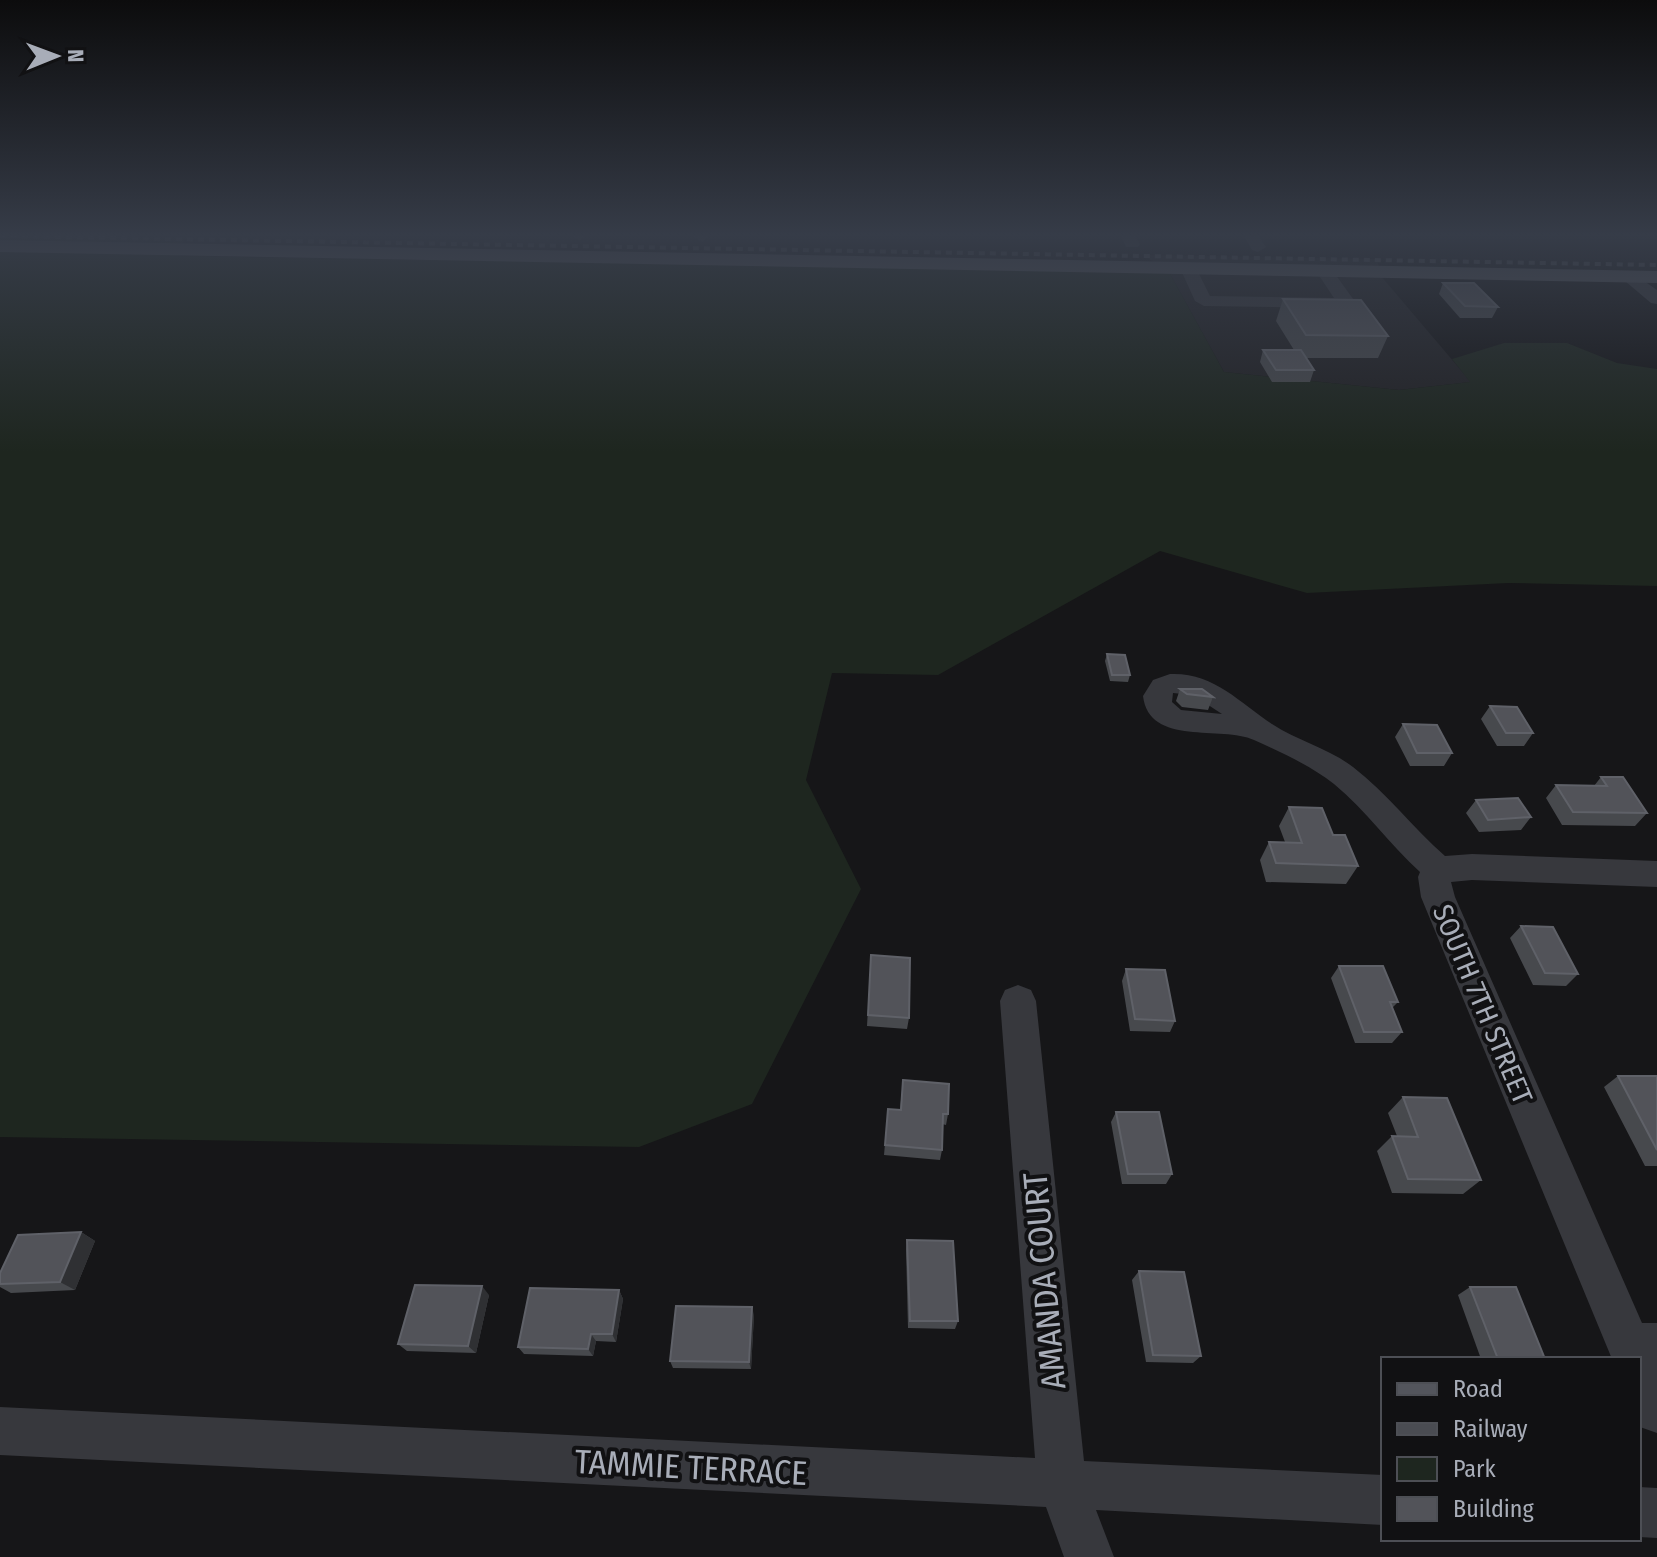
<svg xmlns="http://www.w3.org/2000/svg" width="1657" height="1557" viewBox="0 0 1657 1557" font-family="'Fira Sans Condensed',sans-serif">
<style>
.built{fill:#222225}
.green{fill:#1e261f}
.lines{fill:none;stroke-linecap:round;stroke-linejoin:round}
.minor{fill:#37383d;fill-rule:evenodd}
.major{fill:#53555c;fill-rule:evenodd}
.rail{stroke:#4a4c52;stroke-width:4;stroke-dasharray:6 5;stroke-linecap:butt}
.wall{fill:#47494d}
.shaded-wall{fill:#2f3033}
.building{fill:#525359;stroke:#5f6168;stroke-width:2}
.labels{text-anchor:middle;stroke-width:8;stroke-linejoin:round;paint-order:stroke}
.street-label{font-size:28px;fill:#a8adb8;stroke:#111113}
.near-street-label{font-size:34px;fill:#a8adb8;stroke:#111113}
</style>
<rect width="100%" height="100%" fill="#161618"/>
<path class="built" d="M1143 255 1377 259 1381 276 1471 382 1399 390 1224 372 1169 272Z"/>
<path class="green" d="M0 235 184 238 181 256 1169 272 1224 372 1399 390 1470 382 1452 359 1504 343H1567L1617 363 1657 369V586L1508 583 1307 593 1160 551 938 675 832 673 806 780 861 889 752 1104 639 1147 0 1137Z"/>
<g class="lines">
<path class="minor" d="M573 234H587L588 235 580 240 574 238Z
M697 234H712L702 242 694 237Z
M1120 234H1134L1140 244 1138 247H1126Z
M1243 234H1257L1266 247 1258 252 1252 250Z
M1188 263 1196 268 1210 296 1334 298 1316 271 1324 266 1330 267 1356 303 1347 308 1204 306 1195 301 1180 268Z
M1631 272 1657 290V304L1651 303 1625 281 1623 277Z
M1170 674C1213 672 1239 702 1272 724 1298 741 1328 748 1353 767 1387 793 1413 828 1445 856L1472 854 1657 861V887L1472 880 1451 882 1455 897 1642 1323H1657V1433L1640 1427 1639 1359H1612L1421 897 1418 877 1420 872C1390 845 1366 810 1334 784 1311 766 1281 752 1254 740 1222 725 1149 747 1143 696L1153 680ZM1173 693 1193 695 1222 714 1181 710 1172 702Z
M1018 985 1031 990 1036 1001 1084 1461 1383 1475V1525L1096 1510 1114 1557H1064L1046 1507 0 1455V1407L1035 1458 1000 1001 1005 990Z
M1639 1487 1657 1488V1538L1639 1537Z"/>
<path class="major" d="M0 240 1657 271V283L0 252Z"/>
<path class="rail" d="M0 236 1657 265"/>
</g>
<path class="wall" d="M1443 283 1498 307 1492 318H1460L1439 294Z
M1283 299 1388 336 1378 358H1306L1314 370 1310 382H1272L1260 362 1263 350H1294L1276 321Z
M1107 654 1130 675 1128 682 1110 681 1105 661Z
M1180 689 1213 697 1208 710 1182 707 1176 701Z
M1490 706 1533 733 1524 746H1497L1481 719Z
M1403 724 1452 753 1444 766H1410L1395 737Z
M1601 777 1647 813 1635 826 1562 825 1546 798 1556 785 1594 786Z
M1476 800 1531 817 1521 830 1479 832 1466 813Z
M1289 807 1333 835 1358 866 1346 884 1266 882 1260 860 1269 842H1285L1279 826Z
M1521 926 1578 974 1566 986 1533 985 1510 938Z
M871 955 909 1018 907 1029 867 1026Z
M1339 966 1398 1002 1392 1008 1402 1032 1392 1043H1355L1331 978Z
M1126 969 1175 1021 1170 1032 1130 1031 1122 981Z
M1618 1076H1657V1166H1645L1604 1087Z
M903 1080 948 1114 946 1125 942 1124V1150L940 1160 884 1155 888 1109 900 1110Z
M1403 1097 1481 1180 1463 1194 1392 1193 1377 1151 1392 1136H1397L1388 1113Z
M1116 1112 1172 1174 1166 1184H1122L1111 1122Z
M81 1232 95 1241 75 1290 11 1293 0 1287V1273Z
M907 1240 958 1321 955 1329 908 1328 906 1249Z
M1139 1271 1201 1356 1193 1363 1146 1362 1132 1280Z
M1470 1287 1545 1359H1481L1458 1295Z
M619 1290 623 1299 616 1342 596 1341 593 1356 524 1354 518 1347Z
M489 1295 476 1353 407 1351 398 1344Z
M754 1315 751 1369 673 1368 670 1361Z"/>
<path class="shaded-wall" d="M81 1232 95 1241 75 1290 60 1282Z
M482 1286 489 1295 476 1353 468 1346Z
M619 1290 623 1299 616 1342 612 1334Z
M752 1307 754 1315 751 1369 749 1362Z
M591 1334 596 1341 593 1356 588 1349Z"/>
<path class="building" d="M1443 283H1474L1498 307 1465 306Z
M1283 299 1361 300 1388 336 1306 335Z
M1263 350H1301L1314 370H1276Z
M1107 654 1125 655 1130 675H1112Z
M1180 689H1202L1213 697 1187 694Z
M1490 706 1517 707 1533 733H1506Z
M1403 724 1437 725 1452 753H1417Z
M1601 777H1623L1647 813 1573 812 1556 785 1607 786Z
M1518 798 1531 817 1488 820 1476 800Z
M1289 807 1322 808 1333 835H1345L1358 866 1276 863 1269 842 1302 843Z
M1521 926 1553 927 1578 974 1545 973Z
M871 955 910 958 909 1018 868 1015Z
M1339 966H1383L1398 1002H1390L1402 1032H1364Z
M1126 969 1165 970 1175 1021 1135 1019Z
M1618 1076H1657V1150Z
M903 1080 949 1084 948 1114H943L942 1150 885 1145 888 1109 901 1110Z
M1403 1097 1447 1098 1481 1180 1408 1179 1392 1136 1418 1137Z
M1116 1112H1159L1172 1174H1128Z
M81 1232 60 1282 0 1284V1273L18 1235Z
M907 1240 953 1241 958 1321H910Z
M1139 1271 1184 1272 1201 1356 1153 1355Z
M415 1285 482 1286 468 1346 398 1344Z
M1470 1287H1516L1545 1359H1498Z
M530 1288 619 1290 612 1334H591L588 1349 518 1347Z
M676 1306 752 1307 749 1362 670 1361Z"/>
<linearGradient id="sky" x2="0" y2="1"><stop stop-color="#0c0c0d"/><stop offset="0.52" stop-color="#363c48"/><stop offset="1" stop-color="#363c48" stop-opacity="0"/></linearGradient>
<rect width="1657" height="452" fill="url(#sky)"/>
<g class="labels">
<g class="street-label">
<text transform="translate(1483 1004) rotate(67)" y="10">SOUTH 7TH STREET</text>
</g>
<g class="near-street-label">
<text transform="translate(1044 1281) rotate(-95)" y="12">AMANDA COURT</text>
<text transform="translate(691 1467) rotate(3)" y="12">TAMMIE TERRACE</text>
</g>
</g>
<rect x="1381" y="1357" width="260" height="184" fill="#111113" stroke="#4d4f55" stroke-width="2"/>
<rect x="1397" y="1383" width="40" height="12" fill="#53555c" stroke="#4d4f55" stroke-width="2"/>
<text x="1453" y="1397" font-size="24" fill="#a8adb8">Road</text>
<rect x="1397" y="1423" width="40" height="12" fill="#4a4c52" stroke="#4d4f55" stroke-width="2"/>
<text x="1453" y="1437" font-size="24" fill="#a8adb8">Railway</text>
<rect x="1397" y="1457" width="40" height="24" fill="#1e261f" stroke="#4d4f55" stroke-width="2"/>
<text x="1453" y="1477" font-size="24" fill="#a8adb8">Park</text>
<rect x="1397" y="1497" width="40" height="24" fill="#525359" stroke="#4d4f55" stroke-width="2"/>
<text x="1453" y="1517" font-size="24" fill="#a8adb8">Building</text>
<g transform="translate(56 56) rotate(89)" stroke="#111113" stroke-width="6" paint-order="stroke">
<path d="M0-6L14 30L0 20L-14 30Z" fill="#a8adb8"/>
<text y="-12" font-size="22" font-weight="bold" text-anchor="middle" fill="#a8adb8">N</text>
</g>
</svg>
